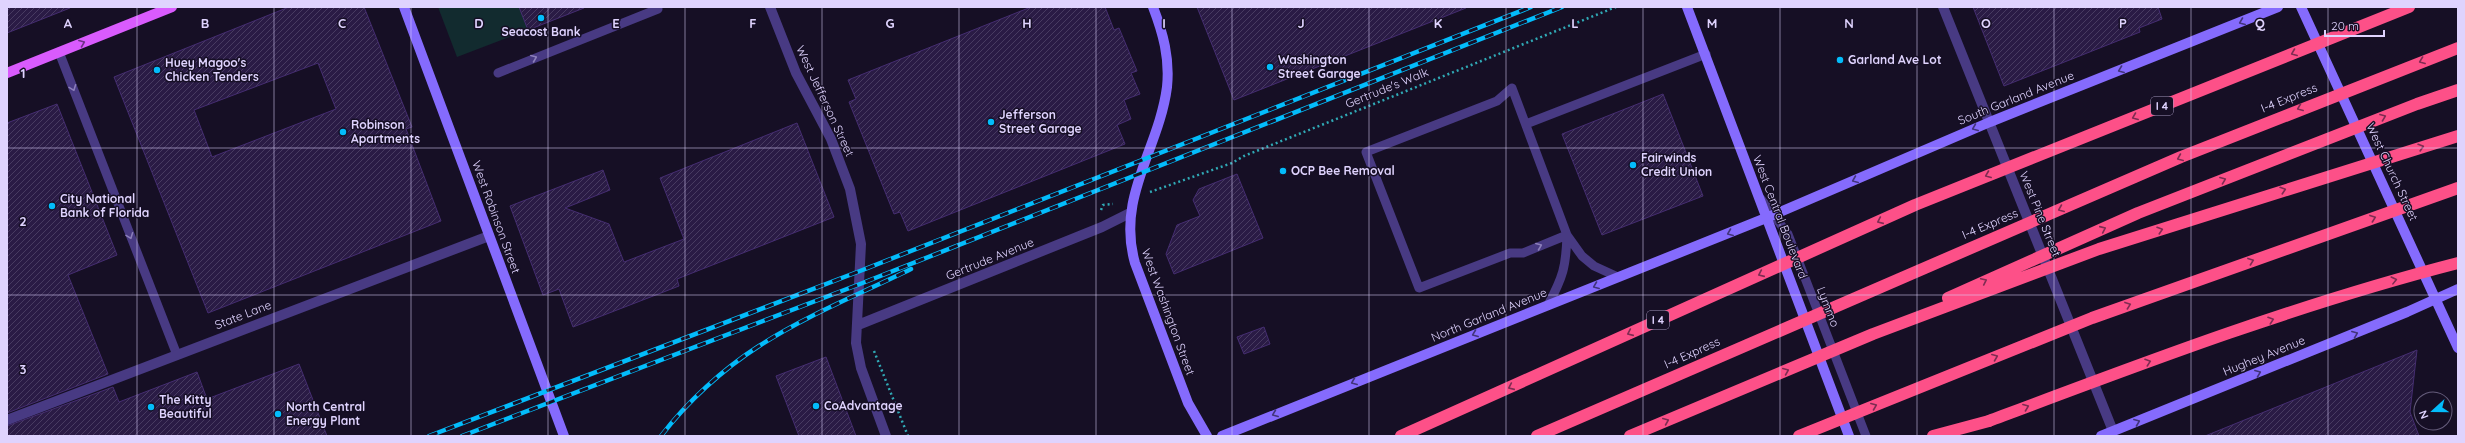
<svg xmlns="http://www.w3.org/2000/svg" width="2465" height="443" viewBox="0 0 2465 443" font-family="Quicksand,sans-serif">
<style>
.green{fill:#122b2f}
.building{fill:url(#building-hatch);stroke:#452d71;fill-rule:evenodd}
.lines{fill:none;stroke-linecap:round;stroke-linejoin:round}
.path{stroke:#30a9b5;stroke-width:2.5;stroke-dasharray:2 3;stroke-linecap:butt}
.lane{stroke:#483a83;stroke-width:9}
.street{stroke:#483a83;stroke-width:10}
.secondary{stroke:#856bfd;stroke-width:10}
.primary{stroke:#d95bfd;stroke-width:10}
.highway{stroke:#fd5088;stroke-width:12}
.rail-casing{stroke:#03bcfb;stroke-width:4.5}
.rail{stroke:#160f25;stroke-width:3;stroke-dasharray:9;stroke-linecap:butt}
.highway-bridge{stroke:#fd5088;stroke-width:12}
.oneway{stroke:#42347b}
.oneway2{stroke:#6e3186}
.oneway3{stroke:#7e2c52}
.oneway4{stroke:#8c7fba}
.grid{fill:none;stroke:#dfd3fe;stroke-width:1;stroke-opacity:0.55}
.poi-dot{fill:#03bcfb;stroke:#160f25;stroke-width:1.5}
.labels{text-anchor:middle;stroke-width:3;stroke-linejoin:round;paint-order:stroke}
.shield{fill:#160f25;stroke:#a398bd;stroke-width:1}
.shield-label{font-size:11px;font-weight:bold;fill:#dfd3fe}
.poi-label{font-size:12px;font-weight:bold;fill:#dfd3fe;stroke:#160f25;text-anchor:start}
.street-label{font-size:12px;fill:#dfd3fe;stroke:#160f25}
.grid-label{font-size:13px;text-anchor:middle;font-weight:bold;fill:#dfd3fe;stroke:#160f25;stroke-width:3;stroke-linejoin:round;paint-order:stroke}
</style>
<defs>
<pattern id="building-hatch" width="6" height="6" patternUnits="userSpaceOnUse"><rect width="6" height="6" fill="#2a1b45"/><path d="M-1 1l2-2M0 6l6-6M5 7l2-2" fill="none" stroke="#483b61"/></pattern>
</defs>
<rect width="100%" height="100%" fill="#160f25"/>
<path class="green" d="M438 7H519L528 30 457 57Z"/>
<path class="building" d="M7 7H70V8L7 33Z
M289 7H364L412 127 406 129 441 221 208 313 114 77ZM318 63 336 109 212 157 194 110Z
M519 7H583L584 8 528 30Z
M1031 7H1105L1114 30 1119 28 1137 71 1131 73 1140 94 1124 100 1131 119 1117 125 1125 144 908 231 900 212 894 214 849 102 856 99 848 80Z
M1197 7H1466V8L1234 100Z
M1973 7H2158L2162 19 2139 28 2140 32 2004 86Z
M1663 94 1703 196 1602 235 1562 134Z
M57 104 117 255 68 275 108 374 7 413V123Z
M797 123 834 217 677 279 679 286 573 327 559 289 543 295 510 206 603 170 610 190 565 208 609 224 624 262 684 239 660 178Z
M1237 174 1263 238 1174 274 1166 254 1177 225 1200 216 1193 200 1199 189Z
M1264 327 1270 344 1244 354 1237 337Z
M2417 350 2410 412 2419 436H2205Z
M826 357 856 436H799L776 376Z
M299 364 327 436H7V426L113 387 119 402 197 372 207 399Z"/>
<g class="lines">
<path class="path" d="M1150 192 1232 163 1244 156 1616 7
M1101 210 1103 205 1113 204
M874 351 908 436"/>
<path class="lane" d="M59 52 177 355
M498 73 658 9
M1526 124 1706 54
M1761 199 1788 234 1866 436
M1567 235 1523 253H1510L1419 288 1366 152 1497 101 1512 88 1567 235 1582 256 1594 266 1618 277
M1548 305C1563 277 1566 267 1567 235"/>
<path class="street" d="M770 7 796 73 831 139 850 189 861 244 856 343 861 368 886 436
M1943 7 2113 431
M858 325 1102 227 1130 213
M7 420 489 236"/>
<path class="secondary" d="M404 7 564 436
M1153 7C1163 33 1170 58 1167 87 1159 149 1116 197 1135 263L1188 403 1207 436
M1687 7 1849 436
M2301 7 2458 348
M1222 436 1766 218 1990 122 2278 7
M2101 436 2407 312 2458 289"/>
<path class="primary" d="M7 73 172 7"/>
<path class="highway" d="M1933 436 1989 421"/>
<g class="rail-casing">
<path id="rail" d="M429 436 860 271 1531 7
M462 436 860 284 1562 7
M661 436C687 402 723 369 759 346 807 315 860 294 911 269"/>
</g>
<use href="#rail" class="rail"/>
<path class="highway-bridge" d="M1948 298 2138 213 2417 104 2458 90
M1989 421C2143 363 2298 304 2458 263
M1401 436 1915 205 2409 7
M1537 436 2181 157 2458 48
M1630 436 1873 334 2099 249 2458 136
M1799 436 2092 318 2458 188"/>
</g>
<defs><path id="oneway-chevron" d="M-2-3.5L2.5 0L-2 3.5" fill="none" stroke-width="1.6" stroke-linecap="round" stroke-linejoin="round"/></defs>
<g class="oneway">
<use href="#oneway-chevron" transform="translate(2242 22) rotate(158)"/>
<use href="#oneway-chevron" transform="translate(2121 70) rotate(159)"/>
<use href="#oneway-chevron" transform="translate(1975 128) rotate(157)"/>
<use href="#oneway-chevron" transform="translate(1855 180) rotate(157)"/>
<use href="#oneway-chevron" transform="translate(1730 233) rotate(158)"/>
<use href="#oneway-chevron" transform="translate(1596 286) rotate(158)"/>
<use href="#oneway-chevron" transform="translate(1475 334) rotate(158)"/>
<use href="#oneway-chevron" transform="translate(2355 334) rotate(-22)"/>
<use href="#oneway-chevron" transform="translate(2258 373) rotate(-22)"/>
<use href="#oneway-chevron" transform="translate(1354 382) rotate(158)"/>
<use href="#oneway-chevron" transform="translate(1275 414) rotate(158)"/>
<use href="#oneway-chevron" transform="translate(2137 422) rotate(-22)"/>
</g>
<use class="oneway2" href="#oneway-chevron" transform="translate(82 43) rotate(-22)"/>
<g class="oneway3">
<use href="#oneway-chevron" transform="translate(2294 53) rotate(158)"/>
<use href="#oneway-chevron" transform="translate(2422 61) rotate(159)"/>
<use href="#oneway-chevron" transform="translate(2300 108) rotate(158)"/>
<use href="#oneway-chevron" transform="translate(2135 117) rotate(158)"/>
<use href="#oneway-chevron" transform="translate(2383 117) rotate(-21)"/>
<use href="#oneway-chevron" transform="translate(2421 147) rotate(-17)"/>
<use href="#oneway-chevron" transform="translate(2180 158) rotate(157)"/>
<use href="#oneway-chevron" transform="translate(1988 175) rotate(158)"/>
<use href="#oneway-chevron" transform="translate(2223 180) rotate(-21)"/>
<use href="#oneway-chevron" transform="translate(2283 190) rotate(-18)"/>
<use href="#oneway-chevron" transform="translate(2061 209) rotate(157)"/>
<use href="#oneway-chevron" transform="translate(2373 218) rotate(-20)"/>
<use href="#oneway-chevron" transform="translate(1880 221) rotate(156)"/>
<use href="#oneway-chevron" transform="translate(2103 229) rotate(-24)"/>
<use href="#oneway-chevron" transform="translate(2160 230) rotate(-18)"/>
<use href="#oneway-chevron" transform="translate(2251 261) rotate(-20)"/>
<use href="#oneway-chevron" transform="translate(1761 274) rotate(156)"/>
<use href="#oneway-chevron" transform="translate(2394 280) rotate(-14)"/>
<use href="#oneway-chevron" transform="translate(1984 281) rotate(-25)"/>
<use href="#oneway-chevron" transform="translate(2128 305) rotate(-20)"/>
<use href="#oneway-chevron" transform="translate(2271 320) rotate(-19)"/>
<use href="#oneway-chevron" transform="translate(1630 333) rotate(156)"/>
<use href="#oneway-chevron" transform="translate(1995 357) rotate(-22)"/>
<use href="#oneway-chevron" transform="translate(2148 362) rotate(-19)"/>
<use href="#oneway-chevron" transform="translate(1786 371) rotate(-23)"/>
<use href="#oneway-chevron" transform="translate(1511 387) rotate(156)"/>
<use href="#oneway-chevron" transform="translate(1874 406) rotate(-22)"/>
<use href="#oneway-chevron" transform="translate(2026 407) rotate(-21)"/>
<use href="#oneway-chevron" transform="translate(1666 421) rotate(-23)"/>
</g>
<g class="oneway4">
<use href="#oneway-chevron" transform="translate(534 58) rotate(-22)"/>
<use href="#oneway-chevron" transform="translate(73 88) rotate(69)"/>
<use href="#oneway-chevron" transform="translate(130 236) rotate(69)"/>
<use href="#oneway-chevron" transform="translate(1539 246) rotate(-22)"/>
</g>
<path class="grid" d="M137 7V436M274 7V436M411 7V436M548 7V436M685 7V436M822 7V436M959 7V436M1096 7V436M1232 7V436M1369 7V436M1506 7V436M1643 7V436M1780 7V436M1917 7V436M2054 7V436M2191 7V436M2328 7V436M7 148H2458M7 295H2458"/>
<g class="poi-dot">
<circle cx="541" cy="18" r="4"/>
<circle cx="1840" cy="60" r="4"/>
<circle cx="1270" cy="67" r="4"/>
<circle cx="157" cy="70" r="4"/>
<circle cx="991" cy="122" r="4"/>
<circle cx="343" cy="132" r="4"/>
<circle cx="1633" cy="165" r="4"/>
<circle cx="1283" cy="171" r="4"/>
<circle cx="52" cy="206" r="4"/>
<circle cx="816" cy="406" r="4"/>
<circle cx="151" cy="407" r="4"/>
<circle cx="278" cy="414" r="4"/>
</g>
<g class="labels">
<g class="shield">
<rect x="2151" y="97" width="22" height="18" rx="3"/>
<rect x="1647" y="311" width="22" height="18" rx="3"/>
</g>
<g class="shield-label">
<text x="2162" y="110">I 4</text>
<text x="1658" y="324">I 4</text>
</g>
<g class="poi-label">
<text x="541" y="36" text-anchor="middle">Seacost Bank</text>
<text x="1278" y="64">Washington<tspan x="1278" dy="14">Street Garage</tspan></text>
<text x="1848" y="64">Garland Ave Lot</text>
<text x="165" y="67">Huey Magoo's<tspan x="165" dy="14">Chicken Tenders</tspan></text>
<text x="999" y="119">Jefferson<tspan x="999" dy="14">Street Garage</tspan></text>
<text x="351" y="129">Robinson<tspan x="351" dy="14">Apartments</tspan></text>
<text x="1641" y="162">Fairwinds<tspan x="1641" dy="14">Credit Union</tspan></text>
<text x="1291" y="175">OCP Bee Removal</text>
<text x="60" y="203">City National<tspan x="60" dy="14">Bank of Florida</tspan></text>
<text x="159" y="404">The Kitty<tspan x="159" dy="14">Beautiful</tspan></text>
<text x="824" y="410">CoAdvantage</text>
<text x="286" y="411">North Central<tspan x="286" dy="14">Energy Plant</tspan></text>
</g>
<g class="street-label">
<text transform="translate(1387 88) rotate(-22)" y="4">Gertrude's Walk</text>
<text transform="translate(2016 98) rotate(-22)" y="4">South Garland Avenue</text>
<text transform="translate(2289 98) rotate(-22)" y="4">I-4 Express</text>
<text transform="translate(825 101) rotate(65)" y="4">West Jefferson Street</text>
<text transform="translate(2392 172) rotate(65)" y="4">West Church Street</text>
<text transform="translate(2040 214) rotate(68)" y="4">West Pine Street</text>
<text transform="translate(496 217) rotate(70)" y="4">West Robinson Street</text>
<text transform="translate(1780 217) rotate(69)" y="4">West Central Boulevard</text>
<text transform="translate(1990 224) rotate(-23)" y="4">I-4 Express</text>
<text transform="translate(990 259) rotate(-22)" y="4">Gertrude Avenue</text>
<text transform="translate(1828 307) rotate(69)" y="4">Lymmo</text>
<text transform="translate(1168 312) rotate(70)" y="4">West Washington Street</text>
<text transform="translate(243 315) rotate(-21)" y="4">State Lane</text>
<text transform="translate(1489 315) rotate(-22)" y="4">North Garland Avenue</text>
<text transform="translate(1692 353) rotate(-24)" y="4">I-4 Express</text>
<text transform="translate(2264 356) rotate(-22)" y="4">Hughey Avenue</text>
</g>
</g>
<g class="grid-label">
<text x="68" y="28">A</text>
<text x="205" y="28">B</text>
<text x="342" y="28">C</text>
<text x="479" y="28">D</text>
<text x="616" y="28">E</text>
<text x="753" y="28">F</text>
<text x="890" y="28">G</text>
<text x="1027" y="28">H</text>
<text x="1164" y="28">I</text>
<text x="1301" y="28">J</text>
<text x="1438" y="28">K</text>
<text x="1575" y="28">L</text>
<text x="1712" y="28">M</text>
<text x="1849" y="28">N</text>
<text x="1986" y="28">O</text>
<text x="2123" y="28">P</text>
<text x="2260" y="28">Q</text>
<text x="23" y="78">1</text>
<text x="23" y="226">2</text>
<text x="23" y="374">3</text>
</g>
<rect width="2465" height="443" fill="none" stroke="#dfd3fe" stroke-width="16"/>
<g transform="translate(2433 411) rotate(249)"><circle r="19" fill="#160f25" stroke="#665d7c"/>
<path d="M0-3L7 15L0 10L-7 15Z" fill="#03bcfb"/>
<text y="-6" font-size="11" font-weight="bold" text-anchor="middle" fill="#dfd3fe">N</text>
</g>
<path d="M2325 30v6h59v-6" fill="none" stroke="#dfd3fe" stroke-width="2"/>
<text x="2331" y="30" font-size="12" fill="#dfd3fe" stroke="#160f25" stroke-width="3" paint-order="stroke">20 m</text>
</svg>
